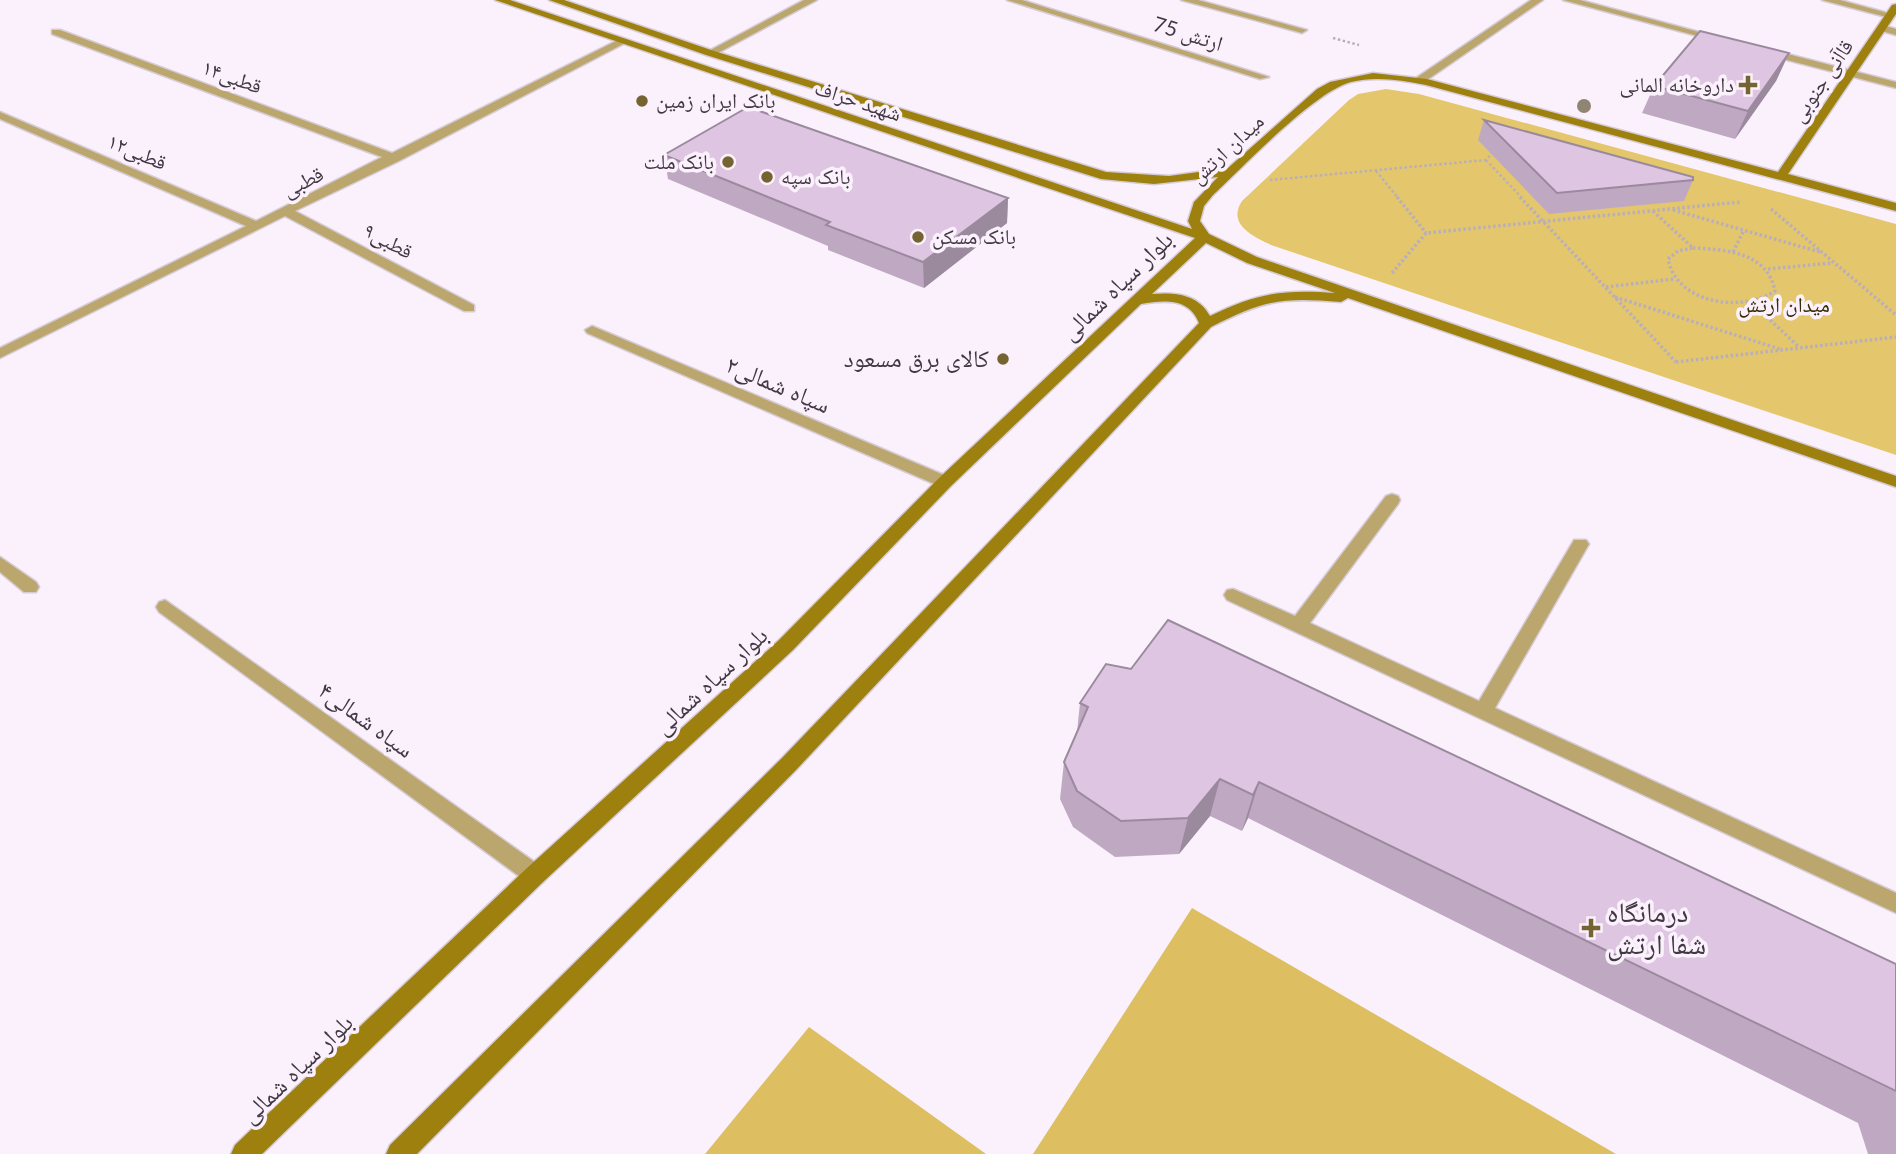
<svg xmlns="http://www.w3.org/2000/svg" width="1896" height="1154" viewBox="0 0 1896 1154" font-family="Lato,'Noto Naskh Arabic',sans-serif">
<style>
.green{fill:#e4c66d}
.forest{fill:#ddbe61}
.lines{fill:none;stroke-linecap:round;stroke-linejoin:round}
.service-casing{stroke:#d6ccd7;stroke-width:3}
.minor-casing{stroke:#d6ccd7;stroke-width:3}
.secondary-casing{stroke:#d6ccd7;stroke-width:3}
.path-far1{stroke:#b9afba;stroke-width:2.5;stroke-dasharray:2.5 2.5;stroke-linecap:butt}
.path{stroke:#b9afba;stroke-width:3.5;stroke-dasharray:2.5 2.5;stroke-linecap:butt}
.service{fill:#bba76d;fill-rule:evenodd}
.minor{fill:#bba76d;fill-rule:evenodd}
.secondary{fill:#9e800f;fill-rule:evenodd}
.tree{fill:#908572}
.wall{fill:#bfa9c2}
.shaded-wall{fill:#9b8a9e}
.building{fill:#dec5e1;stroke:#9b8a9e;stroke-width:2}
.poi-dot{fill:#756432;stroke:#fbf1fc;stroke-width:2.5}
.labels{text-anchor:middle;stroke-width:7;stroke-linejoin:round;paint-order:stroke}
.far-street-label{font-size:21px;fill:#423843;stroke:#fbf1fc}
.far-poi-label{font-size:21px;fill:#423843;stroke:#fbf1fc;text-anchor:start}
.far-park-label{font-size:21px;fill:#382c02;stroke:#fbf1fc}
.street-label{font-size:24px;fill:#423843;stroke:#fbf1fc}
.poi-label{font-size:24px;fill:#423843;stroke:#fbf1fc;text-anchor:end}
.near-poi-label{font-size:28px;fill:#423843;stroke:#fbf1fc;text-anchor:start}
</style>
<rect width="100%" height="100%" fill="#fbf1fc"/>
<path class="green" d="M1386 89 1419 94 1896 224V455L1271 245C1252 236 1227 224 1242 201L1349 100 1358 94Z"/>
<path class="forest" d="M1192 908 1616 1154H1033Z
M809 1027 986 1154H705Z"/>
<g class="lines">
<g class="service-casing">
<path id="service" d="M1392 494 1398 496 1400 500 1398 504 1310 623 1479 701 1574 540H1586L1589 544 1495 708 1896 893V913L1227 600 1224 595 1227 590 1233 589 1295 616 1386 496Z"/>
</g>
<g class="minor-casing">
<path id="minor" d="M804 0H817L714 55 705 53Z
M1007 0H1022L1269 77 1260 79Z
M1181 0H1198L1307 30 1302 33Z
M1531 0H1543L1424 82H1416V78Z
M1563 0H1580L1725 39 1720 42Z
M1822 0H1840L1895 15 1890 18Z
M1882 25 1896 29V35L1878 30V26Z
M52 30H60L392 153 618 40 627 42 399 161 295 211 474 305V311H464L285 216 0 358V348L246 226 0 119V112L256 221 382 157 52 34Z
M1764 48 1896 82V88L1760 53V49Z
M592 326 951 478 953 482 945 487 939 486 587 333 585 330Z
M0 557 36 582 39 587 36 592H24L0 572Z
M165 600 543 868 546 875 543 882 535 884 527 882 159 612 156 607 159 602Z"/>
</g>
<g class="secondary-casing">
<path id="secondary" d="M495 0H510L1192 229 1188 221 1194 202 1218 177 1154 184 1101 179 706 55 549 0H564L714 51 1106 172 1169 176 1228 168 1317 89 1330 82 1373 73 1427 79 1778 172 1892 5 1896 4V14L1788 174 1896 203V211L1426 85C1401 80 1375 76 1351 82 1314 92 1244 166 1213 195L1204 206 1200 221 1209 234 1257 257 1896 476V487L1348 298 1341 302C1282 297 1264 300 1211 327L796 770 417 1154H386L390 1145 782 758 1199 323C1189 298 1165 300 1141 304L951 486 793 650 543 882 262 1154H231L235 1145 527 868 779 640 939 478 1195 238ZM1206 243 1247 263 1335 293C1284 289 1256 293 1210 316 1198 294 1175 292 1152 294Z"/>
</g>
<path class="path-far1" d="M1333 38 1359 45
M1486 160 1522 198
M1376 171 1398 198
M1270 180 1486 160 1494 151"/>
<path class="path" d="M1397 197 1426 233
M1520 197 1676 362
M1771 209 1896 315
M1673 210 1820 252
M1653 211 1692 247
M1693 248C1726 249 1768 253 1775 291 1741 313 1677 304 1668 259L1678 251Z
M1733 252 1744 230
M1768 269 1832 263
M1392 273 1426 233 1741 202
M1606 287 1674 279
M1615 297 1780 349
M1752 303 1799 347
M1676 362 1896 337"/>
<use href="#service" class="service"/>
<use href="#minor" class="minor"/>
<use href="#secondary" class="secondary"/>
</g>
<circle class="tree" cx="1584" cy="106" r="7"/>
<path class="wall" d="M1789 53 1776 81 1735 139 1642 113 1654 86Z
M1484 120 1693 180 1684 201 1549 214 1478 140Z
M664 155 1008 198 1007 223 924 288 828 250V246L668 179Z
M1080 703 1896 964V1154H1868L1858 1123 1248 818 1242 831 1210 816 1179 854 1115 857 1073 827 1060 799 1064 762 1077 732Z"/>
<path class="shaded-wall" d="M1789 53 1776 81 1735 139 1748 111Z
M1008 198 1007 223 924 288 923 262Z
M1220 779 1210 816 1179 854 1188 818Z
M1259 782 1248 818 1242 831 1253 795Z"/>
<path class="building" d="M1700 31 1789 53 1748 111 1654 86Z
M748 107 1008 198 923 262 826 225 830 222 664 155Z
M1484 120 1693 177V180L1557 193Z
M1168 620 1896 964V1091L1259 782 1253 795 1220 779 1188 818 1121 821 1077 791 1064 762 1088 707 1080 703 1106 664 1131 669Z"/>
<g class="poi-dot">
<path d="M1744.5 74.5h7v7h7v7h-7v7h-7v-7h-7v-7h7z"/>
<circle cx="642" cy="101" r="7"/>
<circle cx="728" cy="162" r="7"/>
<circle cx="767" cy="177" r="7"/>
<circle cx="918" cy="237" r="7"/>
<circle cx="1003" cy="359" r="7"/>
<path d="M1587.5 917.5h7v7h7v7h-7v7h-7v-7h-7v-7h7z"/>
</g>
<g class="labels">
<g class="far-street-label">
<text transform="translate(1188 34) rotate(17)" y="7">75 ارتش</text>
<text transform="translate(232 77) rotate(20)" y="7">قطبی۱۴</text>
<text transform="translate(1822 81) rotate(-56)" y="7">قاآنی جنوبی</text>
<text transform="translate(858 101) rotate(18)" y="7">شهید حراف</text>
<text transform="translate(1227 149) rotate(-43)" y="7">میدان ارتش</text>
<text transform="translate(137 152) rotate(23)" y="7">قطبی۱۲</text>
<text transform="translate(303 182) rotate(-26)" y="7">قطبی</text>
<text transform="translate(388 241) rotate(28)" y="7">قطبی۹</text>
</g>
<g class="far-poi-label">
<text x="1734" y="92" text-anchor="end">داروخانه المانی</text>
<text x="656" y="108">بانک ایران زمین</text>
<text x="714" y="169" text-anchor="end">بانک ملت</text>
<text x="781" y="184">بانک سپه</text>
<text x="932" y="244">بانک مسکن</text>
</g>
<g class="far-park-label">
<text x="1784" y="312">میدان ارتش</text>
</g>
<g class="street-label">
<text transform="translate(1117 286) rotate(-44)" y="8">بلوار سپاه شمالی</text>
<text transform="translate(778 385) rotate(23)" y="8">سپاه شمالی۲</text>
<text transform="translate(711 681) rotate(-43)" y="8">بلوار سپاه شمالی</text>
<text transform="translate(366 720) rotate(36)" y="8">سپاه شمالی۴</text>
<text transform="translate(297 1069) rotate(-44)" y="8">بلوار سپاه شمالی</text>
</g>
<g class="poi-label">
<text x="989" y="367">کالای برق مسعود</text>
</g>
<g class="near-poi-label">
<text x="1607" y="922">درمانگاه<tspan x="1607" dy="32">شفا ارتش</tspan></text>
</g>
</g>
</svg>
